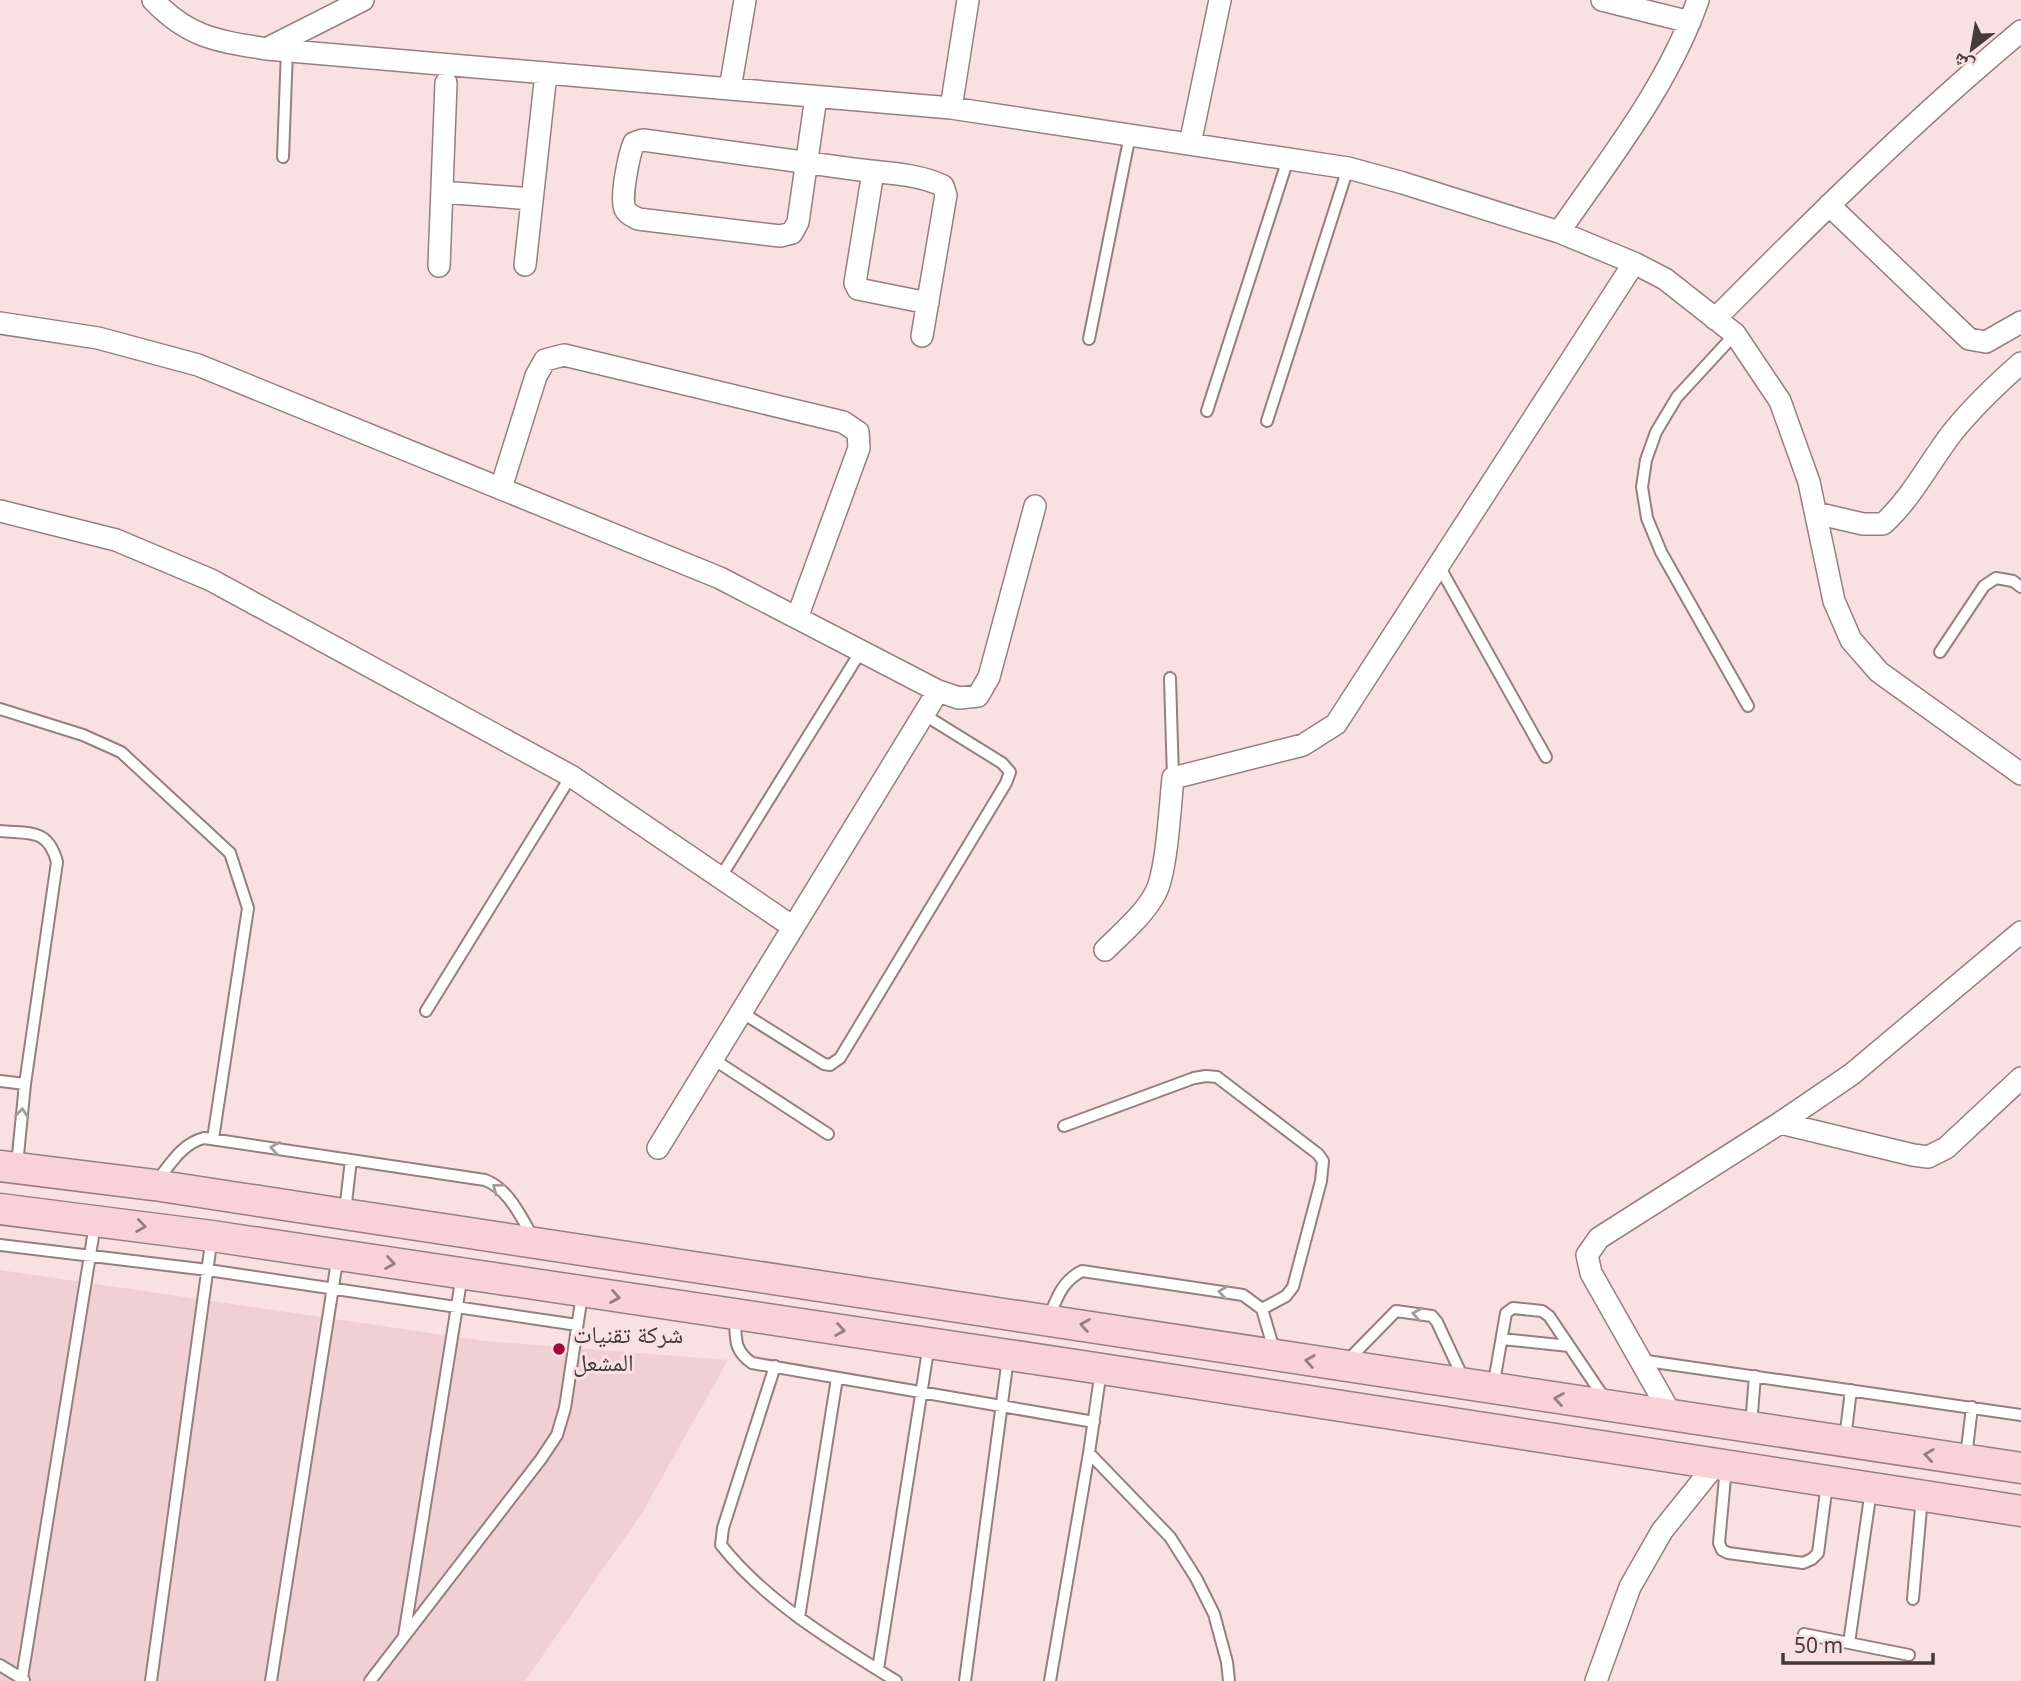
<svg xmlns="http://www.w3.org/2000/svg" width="2021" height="1681" viewBox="0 0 2021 1681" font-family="'Noto Sans','Noto Naskh Arabic',sans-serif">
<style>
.built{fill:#f0d0d3}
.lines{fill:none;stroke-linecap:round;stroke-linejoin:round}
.lane-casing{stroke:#957f81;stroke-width:14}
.street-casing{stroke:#957f81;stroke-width:24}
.secondary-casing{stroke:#957f81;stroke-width:33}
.lane{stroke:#fff;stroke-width:10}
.street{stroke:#fff;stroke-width:21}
.secondary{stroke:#f9d2d9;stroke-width:30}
.oneway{stroke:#a29c9d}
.oneway2{stroke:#957e82}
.poi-dot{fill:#a3063d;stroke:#f9e0e2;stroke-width:2.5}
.labels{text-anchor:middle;stroke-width:6;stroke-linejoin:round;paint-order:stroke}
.poi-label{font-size:24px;fill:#443a3b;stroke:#f9e0e2;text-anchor:start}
</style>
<rect width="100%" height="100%" fill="#f9e0e2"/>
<path class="built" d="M0 1270 485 1341 728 1360 642 1513 525 1681H0Z"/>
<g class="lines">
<g class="lane-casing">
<path id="lane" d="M283 157 287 50
M1735 334 1677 397 1656 432 1646 460 1642 487 1647 518 1661 552 1748 706
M1089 339 1130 135
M1207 411 1288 159
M1267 421 1348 168
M1439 566 1546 757
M1940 652 1984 586 1996 578 2013 581 2021 587
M1170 678 1173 778
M0 709 83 735 121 752 230 853 248 908 213 1139
M0 831C30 834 48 828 57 862L25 1084
M720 878 861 651
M426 1011 571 776
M741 1012 824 1064 830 1065 840 1058 1006 783 1010 772 1002 763 923 714
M713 1059 828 1134
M0 1081 25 1084 17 1165
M1064 1126 1194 1078 1206 1076 1217 1077 1318 1154 1323 1161 1321 1181 1293 1287 1286 1296 1262 1309
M156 1182C170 1165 181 1144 204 1138L485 1180C509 1189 520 1216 533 1237
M345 1211 351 1160
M0 1245 208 1270 577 1325
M735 1317C736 1338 733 1350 752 1363L1094 1422
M1049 1317C1057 1298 1062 1281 1082 1271L1243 1295 1262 1309 1275 1353
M1502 1339 1569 1346
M1640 1360 2021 1415
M1346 1362 1396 1311 1432 1316 1437 1322 1464 1380
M775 1366 723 1528 721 1545C766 1602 835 1643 896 1681
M1493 1388 1506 1313 1513 1308 1542 1311 1549 1316 1605 1399
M1751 1425 1755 1376
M1845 1439 1851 1390
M1089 1453 1170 1537 1196 1578 1214 1614 1227 1662 1229 1681
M1966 1457 1972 1407
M1726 1467 1719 1543 1722 1550 1728 1553 1803 1563 1812 1559 1818 1553 1827 1484
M1913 1599 1922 1497
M799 1618 837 1378
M1804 1634 1909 1655
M404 1636 462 1275
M1849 1643 1871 1490
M0 1665 24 1680
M878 1669 929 1344
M22 1678 95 1224
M151 1681 212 1236
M271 1681 338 1255
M370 1681 541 1459 557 1435 565 1408 582 1295
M965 1681 1008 1358
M1050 1681 1089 1453 1101 1370"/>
</g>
<g class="street-casing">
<path id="street" d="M153 0C189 38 218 41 267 49L951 108 1348 168 1403 183 1559 232 1634 263 1665 279 1735 334 1780 401 1809 482 1834 601 1851 640 1879 672 2021 774
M1602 0 1690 22
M268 48 363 0
M730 89 745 0
M816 97 798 222 792 233 780 236 638 219C633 216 628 215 625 209 620 198 629 154 634 143L643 140C713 150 783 159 853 169 882 173 917 173 943 186L946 195 922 336
M951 108 968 0
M1190 144 1220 0
M873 172 855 283 858 289 928 303
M442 192 532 199
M1829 205 1969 339 1986 342 2021 322
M1559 232C1610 158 1668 86 1698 0
M525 265 546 73
M439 266 446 83
M1715 319C1814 219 1913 121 2021 31
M0 323 98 338 198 365 720 578 938 691 959 698 978 696 989 677 1035 506
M501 488 536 376 545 360 564 355 843 422 858 432 859 448 797 618
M0 511 116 540 211 580 571 776 793 927
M1816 513 1863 524H1883C1911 499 1929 463 1952 433 1973 407 1996 385 2021 363
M1105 950C1122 933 1145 914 1156 892 1167 870 1170 806 1173 778L1303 745 1336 724 1634 263
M1780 1123 1913 1155 1928 1157 1946 1148 2021 1078
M658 1148 938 691
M1672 1416 1591 1273 1587 1255 1599 1238 1780 1123 1852 1074 2021 932
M1596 1681 1630 1587 1662 1531 1715 1465"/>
</g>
<g class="secondary-casing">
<path id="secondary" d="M0 1166 154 1185 344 1214 2021 1468
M0 1209 212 1236 1076 1365 2021 1511"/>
</g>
<use href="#lane" class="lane"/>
<use href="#street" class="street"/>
<use href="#secondary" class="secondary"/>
</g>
<defs><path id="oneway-chevron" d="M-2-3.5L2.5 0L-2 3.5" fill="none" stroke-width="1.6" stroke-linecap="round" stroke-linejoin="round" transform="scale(1.75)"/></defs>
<g class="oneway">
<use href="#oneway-chevron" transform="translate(22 1113) rotate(-84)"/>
<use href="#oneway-chevron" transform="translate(275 1148) rotate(-171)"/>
<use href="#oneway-chevron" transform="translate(497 1188) rotate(-144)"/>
<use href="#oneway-chevron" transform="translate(1223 1292) rotate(-172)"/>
<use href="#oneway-chevron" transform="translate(1417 1314) rotate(-171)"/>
</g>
<g class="oneway2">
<use href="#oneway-chevron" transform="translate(141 1226) rotate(8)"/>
<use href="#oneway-chevron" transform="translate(390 1263) rotate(9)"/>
<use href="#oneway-chevron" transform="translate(615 1297) rotate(9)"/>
<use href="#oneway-chevron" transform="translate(1085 1325) rotate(-171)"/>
<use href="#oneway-chevron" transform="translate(840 1330) rotate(9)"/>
<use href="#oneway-chevron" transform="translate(1310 1361) rotate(-171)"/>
<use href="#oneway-chevron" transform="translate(1559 1399) rotate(-171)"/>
<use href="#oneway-chevron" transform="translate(1929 1455) rotate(-172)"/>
</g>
<circle class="poi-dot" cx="559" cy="1349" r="7"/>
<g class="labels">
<g class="poi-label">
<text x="573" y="1343">شركة تقنيات<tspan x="573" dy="28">المشعل</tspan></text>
</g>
</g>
<g transform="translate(1972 49) rotate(211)" stroke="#f9e0e2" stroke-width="5" paint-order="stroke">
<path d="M0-5L12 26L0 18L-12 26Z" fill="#443a3b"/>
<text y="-10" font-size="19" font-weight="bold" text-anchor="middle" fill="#443a3b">ش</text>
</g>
<path d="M1783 1653v10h150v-10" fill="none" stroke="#443a3b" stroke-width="3.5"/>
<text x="1794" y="1653" font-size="21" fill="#443a3b" stroke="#f9e0e2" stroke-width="5" paint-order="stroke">50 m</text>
</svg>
